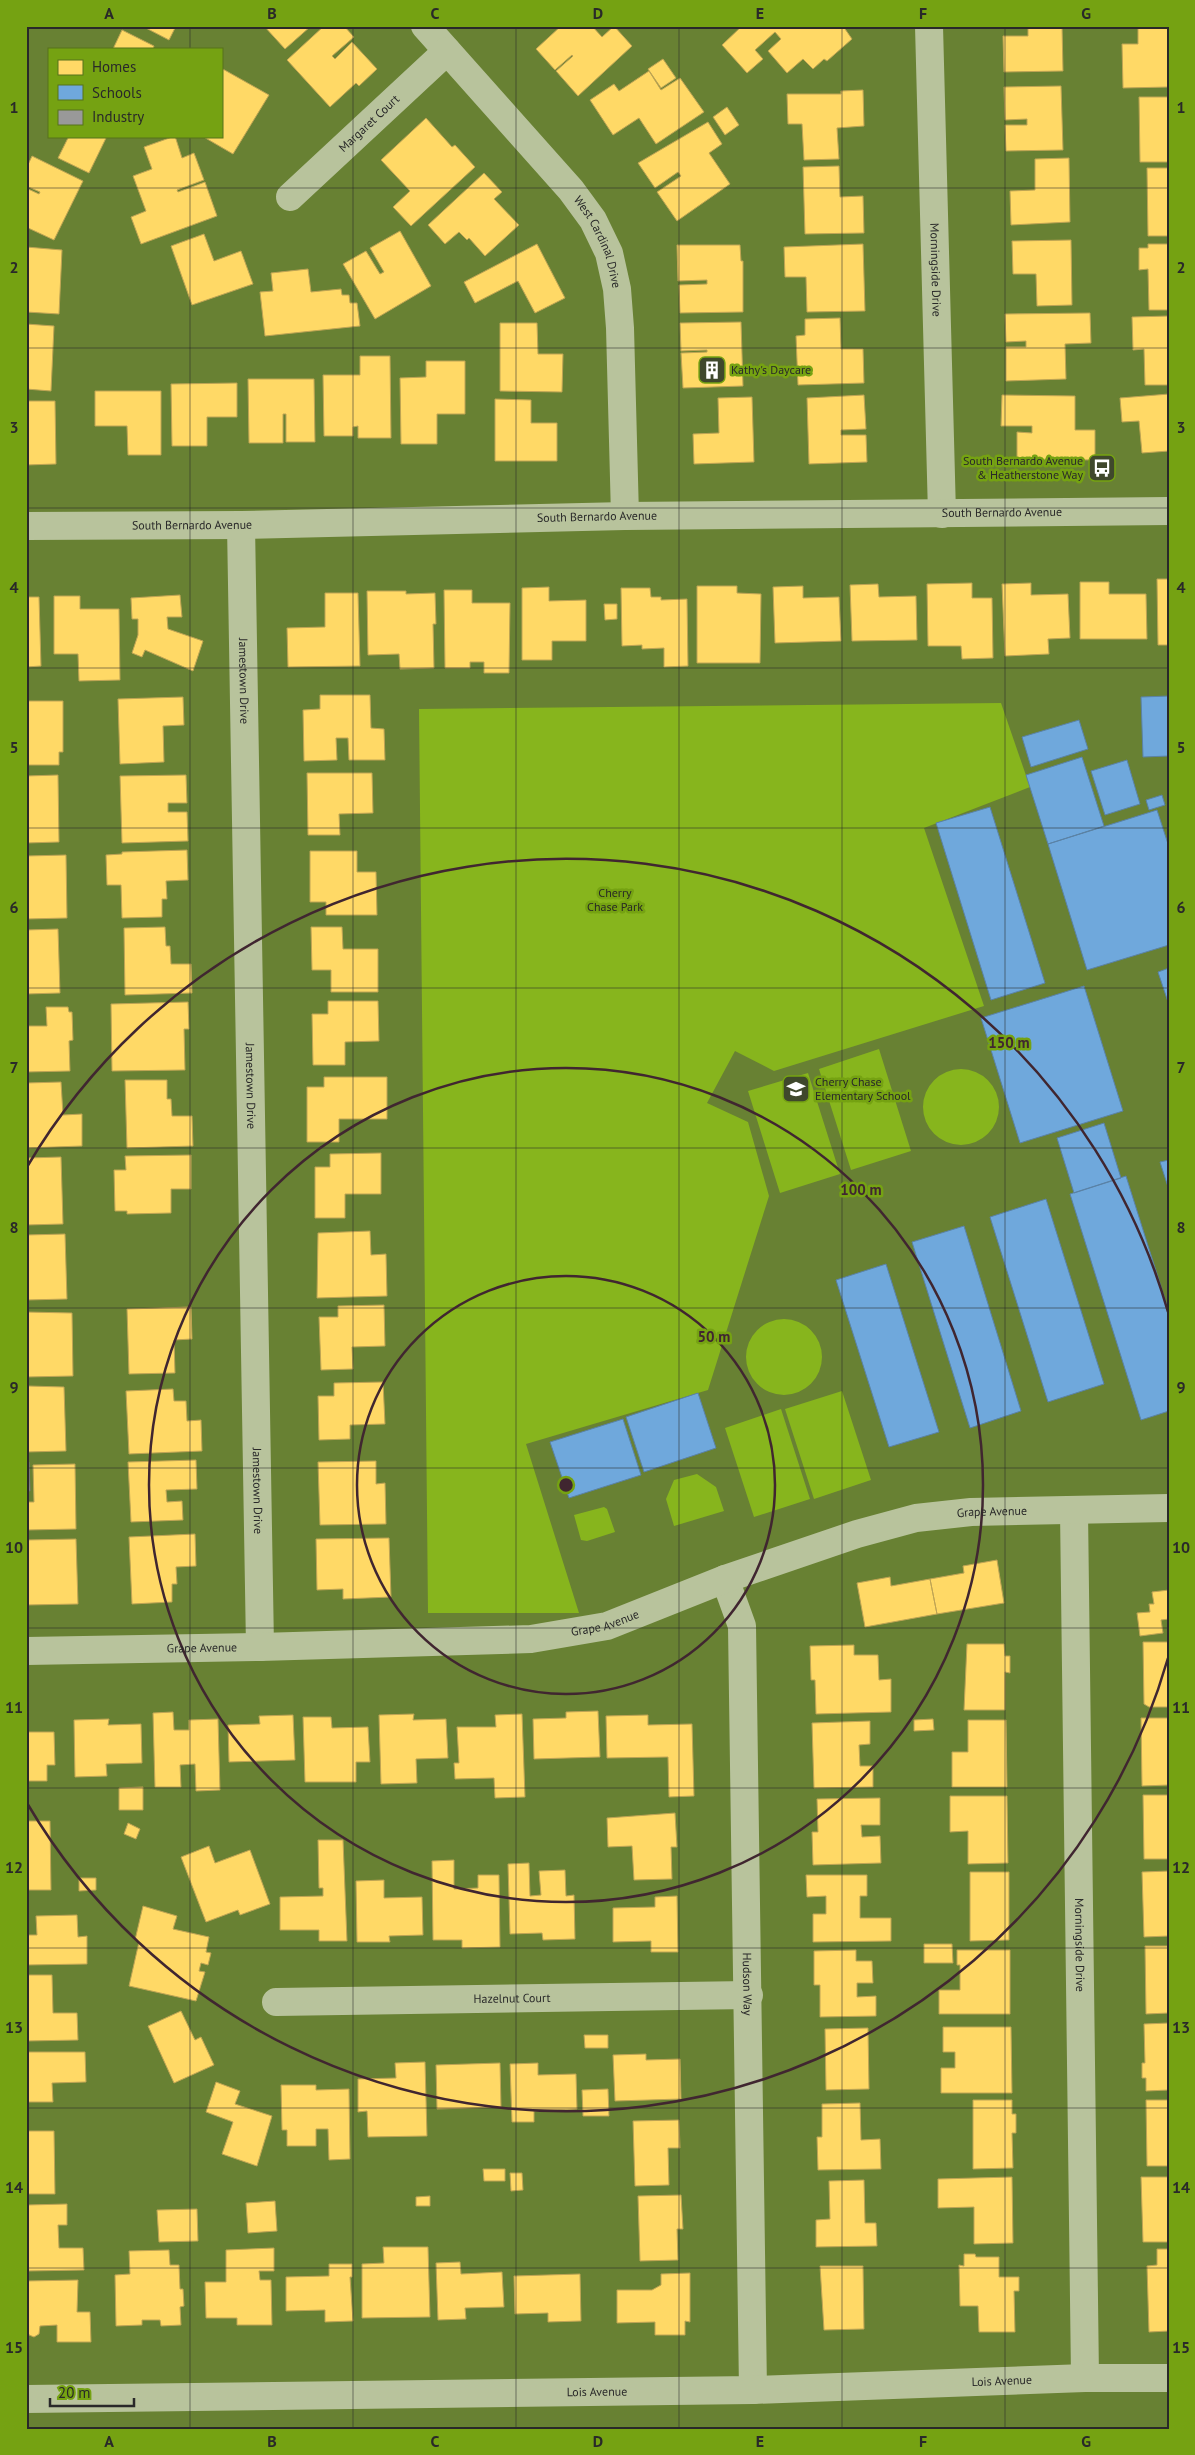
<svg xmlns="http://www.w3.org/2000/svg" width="1195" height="2455" viewBox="0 0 1195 2455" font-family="'PT Sans',sans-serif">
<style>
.green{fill:#87b51d}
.homes{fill:#ffd966;stroke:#bfa454}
.schools{fill:#6fa8dc;stroke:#5a82a6}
.industry{fill:#999;stroke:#777}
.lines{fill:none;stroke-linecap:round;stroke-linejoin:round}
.minor{stroke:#b8c39c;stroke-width:28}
.tertiary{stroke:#b8c39c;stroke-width:28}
.grid{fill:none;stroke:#292929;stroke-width:1;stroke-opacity:0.55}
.ring{fill:none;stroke:#402630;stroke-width:2.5}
.labels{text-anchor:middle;stroke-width:5;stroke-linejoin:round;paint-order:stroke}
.street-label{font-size:12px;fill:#292929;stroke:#75a212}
.poi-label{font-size:12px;fill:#292929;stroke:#75a212;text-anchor:start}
.park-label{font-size:12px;fill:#282925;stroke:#75a212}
.centre{fill:#402630;stroke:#75a212;stroke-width:2.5}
.ring-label{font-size:15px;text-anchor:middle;font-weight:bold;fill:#402630;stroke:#75a212;stroke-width:5;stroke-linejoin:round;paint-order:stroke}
.neatline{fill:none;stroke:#292929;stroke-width:2}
.grid-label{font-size:16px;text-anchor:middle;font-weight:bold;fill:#292929}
</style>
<rect width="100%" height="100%" fill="#688133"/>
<path class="green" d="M1001 703 1030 787 924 828 984 1006 774 1071 735 1051 707 1103 748 1122 769 1196 708 1390 526 1444 579 1613H428L419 709Z
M879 1049 911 1151 851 1170 819 1069Z
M923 1107a38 38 0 1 1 76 0a38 38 0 1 1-76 0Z
M808 1073 840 1174 780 1193 748 1091Z
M746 1357a38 38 0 1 1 76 0a38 38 0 1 1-76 0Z
M842 1391 871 1480 814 1499 785 1409Z
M781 1409 810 1499 754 1517 725 1428Z
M697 1474 716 1487 724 1511 674 1526 666 1499 674 1480Z
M604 1507 607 1509 615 1532 587 1541 581 1540 574 1515Z"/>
<path class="homes" d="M142 26H176L169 40Z
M264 26H311L285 49Z
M324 26H344L354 37 332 56 335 59 352 42 377 69 359 86 356 83 330 107 287 60Z
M561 26H592L602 37 614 26 632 46 578 96 556 71 573 56 572 55 555 70 536 49Z
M742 26H843L852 39 827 61 824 59 813 69 803 59 787 73 768 51 781 39 775 32 755 50 763 59 747 73 722 45Z
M1028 26H1062L1063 71 1004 72 1003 36H1028Z
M1138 26H1169V87L1123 88 1122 44H1138Z
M122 30 154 46 153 49H113Z
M663 59 676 78 661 88 648 69Z
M221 68 269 95 233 154 202 136H221Z
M649 71 661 90 680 78 704 112 656 144 639 118 613 135 590 100 614 84 619 91Z
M1061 86 1063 150 1006 151 1005 125H1027V119L1005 120 1004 87Z
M863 90 864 126 837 128 839 159 804 160 802 124H788L787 94H841V91Z
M1139 97H1169V162H1140Z
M727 107 739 125 725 135 713 117Z
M426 118 452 147 455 145 475 167 411 226 393 207 410 191 381 160Z
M708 122 722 144 709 153 730 184 677 221 657 192 681 176 678 172 655 188 638 163Z
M69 136H107L89 173 58 158Z
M175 136 182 158 194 153 204 180 177 190 178 192 205 182 217 216 141 244 131 217 146 211 133 176 152 169 144 147Z
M32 156 83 181 54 240 26 227V188L39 194 40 192 26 186V169Z
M1069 158 1070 222 1011 225 1010 191 1035 190V159Z
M839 166 840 197 863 196 864 233 805 234 803 167Z
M1147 168H1169V236H1148Z
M484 173 502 192 494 199 519 225 485 256 469 238 467 240 459 232 445 244 428 225Z
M400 231 431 286 375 319 343 264 366 251 380 274 384 272 370 248Z
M204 234 214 261 241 251 253 284 192 305 171 246Z
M1071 240 1072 305 1037 306 1036 274H1013L1012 241Z
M537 244 565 298 535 313 518 281 475 303 464 282Z
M863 244 865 311 807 312 806 277H785L784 247Z
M1148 244H1169V310H1149L1148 269 1139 270V248H1148Z
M677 245H740L741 261H743V312L680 313 679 285 707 284V280L678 281Z
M26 247 62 250 59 314 26 312Z
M308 269 311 292 341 289 342 295H349L350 303H357L360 326 265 336 260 292 273 291 271 273Z
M1090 313 1091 343 1065 344 1066 379 1006 381V347H1026V341L1006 342 1005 314Z
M1169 316V385H1145L1144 349 1133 350 1132 317Z
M840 318 841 349H863L864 383 798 385 796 336 805 335V319Z
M741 322 743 386 683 388 681 353 707 352V350L681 351 680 323Z
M500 323H537L538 354H563L562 392 500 391Z
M26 324 54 326 51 391 26 389Z
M360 356H390L391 438H358V426L353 427V436H324L323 375H360Z
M426 361H465V414H437V444H401L400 378 426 377Z
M248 379H314L315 442H286V414H283V443H249Z
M237 383V417H207V446H172L171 384Z
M95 391H161V455H128L127 426H95Z
M1169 394V451L1142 453 1139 421 1122 422 1120 398Z
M864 395 866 429 841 430V435H866L867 462 809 464 807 398Z
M1002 395 1075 396V430H1095V460L1017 459V432L1032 433V426H1001Z
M752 397 754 462 694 464 693 434 719 433 718 398Z
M495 399 531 400V423H557V461H495Z
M26 401H55L56 464 26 465Z
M1157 579H1169V645H1158Z
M1080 582H1109V594H1146L1147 639H1080Z
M972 583V598H992L993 658 962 659 961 646H928L927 584Z
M1031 583V595L1068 594 1070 638 1048 639 1049 654 1005 656 1002 584Z
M878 584 879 597 916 596 917 640 852 641 850 585Z
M697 586H737V593L761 594 760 663H697Z
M803 586V598L839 597 841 641 775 643 773 587Z
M549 587V601L586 600V641H552V660H522V588Z
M621 588H650L651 597H661V600L687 599 688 666 664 667V648L642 649V645L622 646Z
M444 590H472V603H510L509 673H484V662H470V668H445Z
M367 591H406V594L435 593 436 624H433L434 668 400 669 399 654 368 655Z
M325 593H358L360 666 288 667 287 628 325 627Z
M180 595 182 617H167L168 629 203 641 193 671 145 650 142 657 132 653 138 635V619H132L131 598Z
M54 596H80V609H119L120 680 79 681 78 654H54Z
M26 597H39L41 666 26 667Z
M604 604H617V619L605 620Z
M320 695H370L371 728 384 729 385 760H349L348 738H336L337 760 304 761 303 710 320 709Z
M183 697 184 725 163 726 164 762 120 764 118 699Z
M26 701H63V752H59V765H26Z
M307 773H372L373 813 339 814 340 835H308Z
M58 775 59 842 26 843V776Z
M186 775 187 803H168V812H187L188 841 122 843 120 776Z
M187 850 188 880 166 881 167 899H162V917L122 918 121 885H107L106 855 122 854V852Z
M310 851H357V872H376L377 915H326V902H310Z
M66 855 67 918 26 919V856Z
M165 927 166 946H170L171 964H191L192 993 125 995 124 928Z
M311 927H342L343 949H378V992H331V970H312Z
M58 929 60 993 26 994V930Z
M328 1001H378L379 1041 345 1042V1065H313L312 1014H328Z
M188 1002 189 1029H184L185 1070 112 1071 111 1004Z
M46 1007H68L69 1012H72L73 1040 69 1041 70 1071 26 1072V1026H47Z
M324 1077H387V1119H339V1142H307V1087H324Z
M125 1080H167V1099H171L172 1116H192L193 1146 127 1148Z
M61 1082 63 1115 82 1114V1146L26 1148V1083Z
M381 1153V1194H345V1218H315V1167H330V1154Z
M191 1155V1189H171V1213L127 1214V1211H115L114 1170H126L125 1156Z
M61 1157 63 1224 26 1225V1158Z
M370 1231 371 1255 386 1254 387 1296 317 1298 318 1233Z
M65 1234 67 1299 26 1300V1235Z
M384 1305 385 1346 352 1347 353 1369 321 1370 319 1317H338V1306Z
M191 1307 192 1339 174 1340 175 1373 129 1374 127 1309Z
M26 1312 72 1313 73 1376 26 1377Z
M383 1382 385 1424 350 1425V1439L319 1440 318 1396H334V1383Z
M28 1386 64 1387 66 1451 26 1452V1387Z
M173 1389 174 1401H186L187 1421 201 1420 202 1451 129 1454 126 1391Z
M196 1460 197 1489 166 1490 167 1502 182 1501 183 1520 131 1522 128 1462Z
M376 1461V1484L385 1483 386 1524 320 1525 318 1462Z
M75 1464 76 1529 26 1530V1502H34L33 1465Z
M195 1534 196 1566 176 1567 177 1584H172V1602L132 1604 129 1537Z
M389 1538 391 1597 343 1599V1589L317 1590 316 1539Z
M76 1539 78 1604 26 1605V1540Z
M997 1560 1004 1603 937 1614 930 1579 964 1573 963 1566Z
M890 1577 891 1586 930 1579 937 1614 865 1627 857 1583Z
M1169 1590V1619L1161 1620 1163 1633 1140 1636 1137 1613 1150 1612 1149 1604H1154L1152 1592Z
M1143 1642H1169V1707H1149L1144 1704Z
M967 1644H1004L1005 1656H1010V1673L1005 1672V1710H964Z
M854 1645V1655H878L879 1680 891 1679V1712L816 1714 815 1680H811L810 1646Z
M598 1711 600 1757 534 1759 533 1719 566 1718V1712Z
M173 1712 174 1730H189V1720L218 1719 220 1790 196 1791 195 1764 180 1765 181 1787H155L153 1713Z
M414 1714 413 1720 446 1719 448 1758 416 1759 417 1783 381 1784 379 1715Z
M522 1714 525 1797 495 1798 494 1778 455 1779 454 1763H459L457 1727H496L495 1715Z
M293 1715 295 1760 229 1762 228 1725 260 1724 259 1716Z
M648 1715V1725L692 1724 694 1796 669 1797 668 1757 607 1758 606 1716Z
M303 1717H331L332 1728 368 1727 370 1762H356V1782H305Z
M1141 1718H1169V1785L1142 1786Z
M109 1719 108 1725 141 1724 142 1763 106 1764 107 1776 75 1777 74 1720Z
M933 1719 934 1730 914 1731V1720Z
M968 1720H1006L1007 1787H952V1752H968Z
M870 1721V1744L859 1745 860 1766H873V1787L814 1788 812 1723Z
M26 1732H54L55 1765H47V1781H26Z
M143 1787V1810H119V1788Z
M1143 1795H1169V1859H1144Z
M950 1796H1007L1008 1863 968 1864V1831L950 1832Z
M880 1798V1825H861L862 1837 880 1836 881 1863 813 1865 812 1832H818L817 1799Z
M675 1813 677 1847H671L672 1879 634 1880 632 1846 608 1847 607 1818Z
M26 1821H50L51 1890H26Z
M128 1823 140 1829 136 1839 124 1834Z
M318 1840H343L347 1941H319V1930H280V1897L323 1896V1888H319Z
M209 1846 215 1863 250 1850 270 1904 240 1915 238 1910 206 1922 181 1857Z
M454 1860V1889L478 1888V1875H499L500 1947 462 1948V1940H433L432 1861Z
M529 1863 530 1896 541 1895 539 1871 565 1870 566 1896 574 1895 575 1939 543 1940 542 1933 510 1934 508 1864Z
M1169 1871V1936L1144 1937 1142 1872Z
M970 1872H1009V1940L970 1941Z
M806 1875H867V1896H860V1918H891V1941L813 1942V1914H826V1896L807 1897Z
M79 1878H96V1890L79 1891Z
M384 1880V1898L422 1897 423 1935 389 1936 390 1942H357L356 1881Z
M677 1896 678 1952H651V1941L613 1942V1908L655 1907V1897Z
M143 1906 177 1916 173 1929 209 1937 206 1952 211 1953 208 1965 201 1963 199 1971 205 1972 196 2001 129 1986 139 1942 135 1940Z
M77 1915 78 1937 87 1936V1964L26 1965V1935H37L36 1916Z
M924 1944H952L953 1963H924Z
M1145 1946H1169V2013L1146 2014Z
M856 1950V1961H872L873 1983H857V1997L876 1996V2016L820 2017V1985H814V1951Z
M957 1950H1010V2014H939V1990H960V1965H957Z
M26 1975H52L53 2013H77L78 2040 26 2041Z
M181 2011 195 2040 201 2037 214 2065 174 2083 148 2026Z
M1169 2023V2090L1146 2091V2078H1142V2063H1145L1144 2024Z
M943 2027H1011L1012 2093H941V2068H955V2052H943Z
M868 2028 869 2089 826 2090 825 2029Z
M584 2035H608V2048H585Z
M26 2052H85L86 2082 52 2083 53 2102H26Z
M646 2054V2060L680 2059 681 2099 615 2101 613 2055Z
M425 2062 427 2136 368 2137 367 2111 358 2112V2079L396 2078 395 2063Z
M500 2063 501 2107 437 2109 436 2065Z
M538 2063V2075L576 2074 577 2109 534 2111V2122H512L510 2064Z
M216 2082 240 2091 235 2104 272 2116 257 2166 222 2154 233 2122 206 2112Z
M281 2085H316V2090L349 2089 350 2159 329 2160 328 2129H316V2146H287V2130H282Z
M608 2089 609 2116H583L582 2090Z
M973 2100H1012V2114H1016V2133H1012L1013 2168 973 2169Z
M1146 2100H1169V2166H1147Z
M860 2103 861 2140 880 2139 881 2169 818 2170 817 2137H822V2104Z
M679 2120 680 2148H668L669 2185 635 2186 633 2121Z
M26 2131H54L55 2194H26Z
M483 2169H505V2181H484Z
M510 2173H522L523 2190 511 2191Z
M1012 2177 1013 2243 974 2244V2207L938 2208V2179Z
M1141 2177H1169V2242H1143Z
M864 2180 865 2223H876L877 2246 816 2247V2220L830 2219 829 2181Z
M681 2195 683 2229H677L678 2260 640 2261 638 2196Z
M430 2196V2206H416V2197Z
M275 2201 277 2231 248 2233 246 2203Z
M26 2203 27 2205 67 2204V2225H58L59 2248H83L84 2270 26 2271Z
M197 2209 198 2241 159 2242 157 2210Z
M383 2247H428L430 2317 362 2318V2264L384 2263Z
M274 2248V2271H259L260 2280H271L272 2325H237V2318H206L205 2282H226V2250Z
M1157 2249H1169V2331L1149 2332 1147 2266 1157 2265Z
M169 2250 170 2265H179L180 2289H183L184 2306 180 2307 181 2325 161 2326 160 2320H142V2325L116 2326 115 2275 130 2274 129 2251Z
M964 2254H975L976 2257H999V2277H1019V2291H1014L1015 2332H979L978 2306H960L959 2265 964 2266Z
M460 2262 461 2274 502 2272 504 2307 465 2308 466 2319 438 2320 436 2263Z
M329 2264H352V2277H350L353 2321 325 2322V2310L286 2311V2277L329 2276Z
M820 2266H863L864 2329 824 2330Z
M690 2273V2322L685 2321V2335H655V2322L617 2323V2290H652L661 2285V2274Z
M580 2274 581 2321 548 2322V2313L515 2314 514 2276Z
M78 2280 77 2312H90L91 2342H57V2325L40 2326 39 2334 34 2337 29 2335 26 2326V2281Z"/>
<path class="schools" d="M1169 696V756L1143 757 1141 697Z
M1079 720 1088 749 1031 767 1022 737Z
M1082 757 1104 826 1048 844 1026 775Z
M1127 760 1140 804 1105 815 1091 771Z
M1162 795 1165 805 1149 810 1146 800Z
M990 807 1045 983 991 1000 936 823Z
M1157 810 1169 847V945L1087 970 1048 844Z
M1169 968V1005L1158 972Z
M1084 986 1123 1111 1020 1143 981 1018Z
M1104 1123 1121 1178 1074 1193 1057 1138Z
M1169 1160V1190L1160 1162Z
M1126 1176 1169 1312V1411L1141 1420 1070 1194Z
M1046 1199 1104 1384 1048 1402 990 1217Z
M964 1226 1021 1411 970 1428 912 1242Z
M886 1264 939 1432 889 1447 836 1280Z
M698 1393 716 1448 644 1472 626 1417Z
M623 1419 641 1475 569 1498 550 1442Z"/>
<path class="industry" d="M26 1462H29L30 1491H26Z"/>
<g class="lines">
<g class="minor">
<path id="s1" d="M425 26 571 190 593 220 609 253 617 289 620 328 625 516"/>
<path id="s2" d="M929 26 942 514"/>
<path id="s3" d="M290 197 447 51"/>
<path id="s4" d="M241 525 260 1647"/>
<path id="s5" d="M1074 1511 1085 2378"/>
<path id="s6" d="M725 1579 742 1626 753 2390"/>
<path id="s7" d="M276 2002 749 1995"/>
<path id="s8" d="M26 2399 753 2390 1085 2378H1169"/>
</g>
<g class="tertiary">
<path id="s9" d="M26 526 241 525 625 516 1169 511"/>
<path id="s10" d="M26 1651 260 1647 531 1639 607 1626 725 1579 857 1534 916 1518 971 1512 1169 1508"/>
</g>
</g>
<path class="grid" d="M190 26V49M353 26V2429M516 26V2429M679 26V2429M842 26V2429M1005 26V2429M190 136V2429M26 188H1169M26 348H1169M26 508H1169M26 668H1169M26 828H1169M26 988H1169M26 1148H1169M26 1308H1169M26 1468H1169M26 1628H1169M26 1788H1169M26 1948H1169M26 2108H1169M26 2268H1169"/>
<g class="ring">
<circle cx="566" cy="1485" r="209"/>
<circle cx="566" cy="1485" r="417"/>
<path d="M1168 1658A626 626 0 0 1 27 1803M27 1167A626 626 0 0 1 1168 1312"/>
</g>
<defs>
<g id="building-square" transform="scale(1.4375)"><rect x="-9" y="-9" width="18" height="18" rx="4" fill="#3f482c" stroke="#75a212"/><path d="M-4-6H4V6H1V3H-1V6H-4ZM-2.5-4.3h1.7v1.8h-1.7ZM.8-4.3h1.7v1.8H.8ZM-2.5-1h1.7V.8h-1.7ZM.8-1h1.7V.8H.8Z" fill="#fff"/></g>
<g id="bus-square" transform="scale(1.4375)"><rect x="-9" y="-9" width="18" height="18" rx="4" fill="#3f482c" stroke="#75a212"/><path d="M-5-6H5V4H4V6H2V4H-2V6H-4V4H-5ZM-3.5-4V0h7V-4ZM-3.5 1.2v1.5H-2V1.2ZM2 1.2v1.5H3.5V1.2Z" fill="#fff"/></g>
<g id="school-square" transform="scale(1.4375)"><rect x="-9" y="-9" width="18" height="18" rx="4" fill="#3f482c" stroke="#75a212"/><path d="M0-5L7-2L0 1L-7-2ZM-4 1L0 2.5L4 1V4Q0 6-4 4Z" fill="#fff"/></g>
</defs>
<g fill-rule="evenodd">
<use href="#building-square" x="712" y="370"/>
<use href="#bus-square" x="1102" y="468"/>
<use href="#school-square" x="796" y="1089"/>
</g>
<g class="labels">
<g class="street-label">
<text dy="4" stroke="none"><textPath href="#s3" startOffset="108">Margaret Court</textPath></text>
<text dy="4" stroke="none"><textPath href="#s1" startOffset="279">West Cardinal Drive</textPath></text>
<text dy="4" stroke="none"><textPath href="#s2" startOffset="244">Morningside Drive</textPath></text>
<text dy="4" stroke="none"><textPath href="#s9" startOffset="976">South Bernardo Avenue</textPath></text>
<text dy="4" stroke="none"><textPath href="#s9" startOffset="571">South Bernardo Avenue</textPath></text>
<text dy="4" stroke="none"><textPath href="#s9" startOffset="166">South Bernardo Avenue</textPath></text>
<text dy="4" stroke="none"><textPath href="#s4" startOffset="156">Jamestown Drive</textPath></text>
<text dy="4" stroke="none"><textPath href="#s4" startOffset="561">Jamestown Drive</textPath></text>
<text dy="4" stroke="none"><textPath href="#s4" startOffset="966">Jamestown Drive</textPath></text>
<text dy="4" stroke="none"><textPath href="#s10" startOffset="986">Grape Avenue</textPath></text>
<text dy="4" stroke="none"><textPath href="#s10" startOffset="581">Grape Avenue</textPath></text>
<text dy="4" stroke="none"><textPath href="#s10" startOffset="176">Grape Avenue</textPath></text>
<text dy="4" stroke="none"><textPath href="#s5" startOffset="434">Morningside Drive</textPath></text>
<text dy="4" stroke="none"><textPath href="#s6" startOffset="408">Hudson Way</textPath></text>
<text dy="4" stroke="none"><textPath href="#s7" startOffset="236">Hazelnut Court</textPath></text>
<text dy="4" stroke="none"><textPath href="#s8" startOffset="976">Lois Avenue</textPath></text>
<text dy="4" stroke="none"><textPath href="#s8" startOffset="571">Lois Avenue</textPath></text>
</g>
<g class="poi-label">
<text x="731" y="374">Kathy's Daycare</text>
<text x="1083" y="465" text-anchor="end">South Bernardo Avenue<tspan x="1083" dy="14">&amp; Heatherstone Way</tspan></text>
<text x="815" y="1086">Cherry Chase<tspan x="815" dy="14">Elementary School</tspan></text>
</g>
<g class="park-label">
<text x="615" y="897">Cherry<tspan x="615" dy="14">Chase Park</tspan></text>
</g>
</g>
<circle cx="566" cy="1485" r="8" class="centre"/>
<g class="ring-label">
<text x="1009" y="1048">150 m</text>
<text x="861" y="1195">100 m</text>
<text x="714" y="1342">50 m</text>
</g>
<rect width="1195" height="2455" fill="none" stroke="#75a212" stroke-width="55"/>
<rect x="48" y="48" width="175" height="90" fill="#75a212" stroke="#57721b"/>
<rect x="58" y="60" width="25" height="15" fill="#ffd966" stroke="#57721b"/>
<text x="92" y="72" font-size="15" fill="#292929">Homes</text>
<rect x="58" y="85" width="25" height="15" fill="#6fa8dc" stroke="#57721b"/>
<text x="92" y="98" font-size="15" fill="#292929">Schools</text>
<rect x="58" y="110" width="25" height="15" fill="#999999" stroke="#57721b"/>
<text x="92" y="122" font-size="15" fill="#292929">Industry</text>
<path d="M50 2398v8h84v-8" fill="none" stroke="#292929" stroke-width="2.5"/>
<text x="58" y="2398" font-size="15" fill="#292929" stroke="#75a212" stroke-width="4" paint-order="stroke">20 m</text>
<rect x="28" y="28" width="1140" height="2400" class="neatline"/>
<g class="grid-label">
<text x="109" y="19">A</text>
<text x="272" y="19">B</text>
<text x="435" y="19">C</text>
<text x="598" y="19">D</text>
<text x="760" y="19">E</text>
<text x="923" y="19">F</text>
<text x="1086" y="19">G</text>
<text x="14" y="113">1</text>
<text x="1181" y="113">1</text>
<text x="14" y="273">2</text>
<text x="1181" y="273">2</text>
<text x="14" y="433">3</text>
<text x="1181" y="433">3</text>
<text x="14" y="593">4</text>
<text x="1181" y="593">4</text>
<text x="14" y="753">5</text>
<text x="1181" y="753">5</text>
<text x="14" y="913">6</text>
<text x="1181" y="913">6</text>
<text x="14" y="1073">7</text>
<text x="1181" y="1073">7</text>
<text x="14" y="1233">8</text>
<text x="1181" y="1233">8</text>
<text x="14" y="1393">9</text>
<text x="1181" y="1393">9</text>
<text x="14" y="1553">10</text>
<text x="1181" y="1553">10</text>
<text x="14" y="1713">11</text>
<text x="1181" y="1713">11</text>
<text x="14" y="1873">12</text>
<text x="1181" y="1873">12</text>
<text x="14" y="2033">13</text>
<text x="1181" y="2033">13</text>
<text x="14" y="2193">14</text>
<text x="1181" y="2193">14</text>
<text x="14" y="2353">15</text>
<text x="1181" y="2353">15</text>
<text x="109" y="2447">A</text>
<text x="272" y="2447">B</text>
<text x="435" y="2447">C</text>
<text x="598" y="2447">D</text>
<text x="760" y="2447">E</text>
<text x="923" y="2447">F</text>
<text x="1086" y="2447">G</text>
</g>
</svg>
